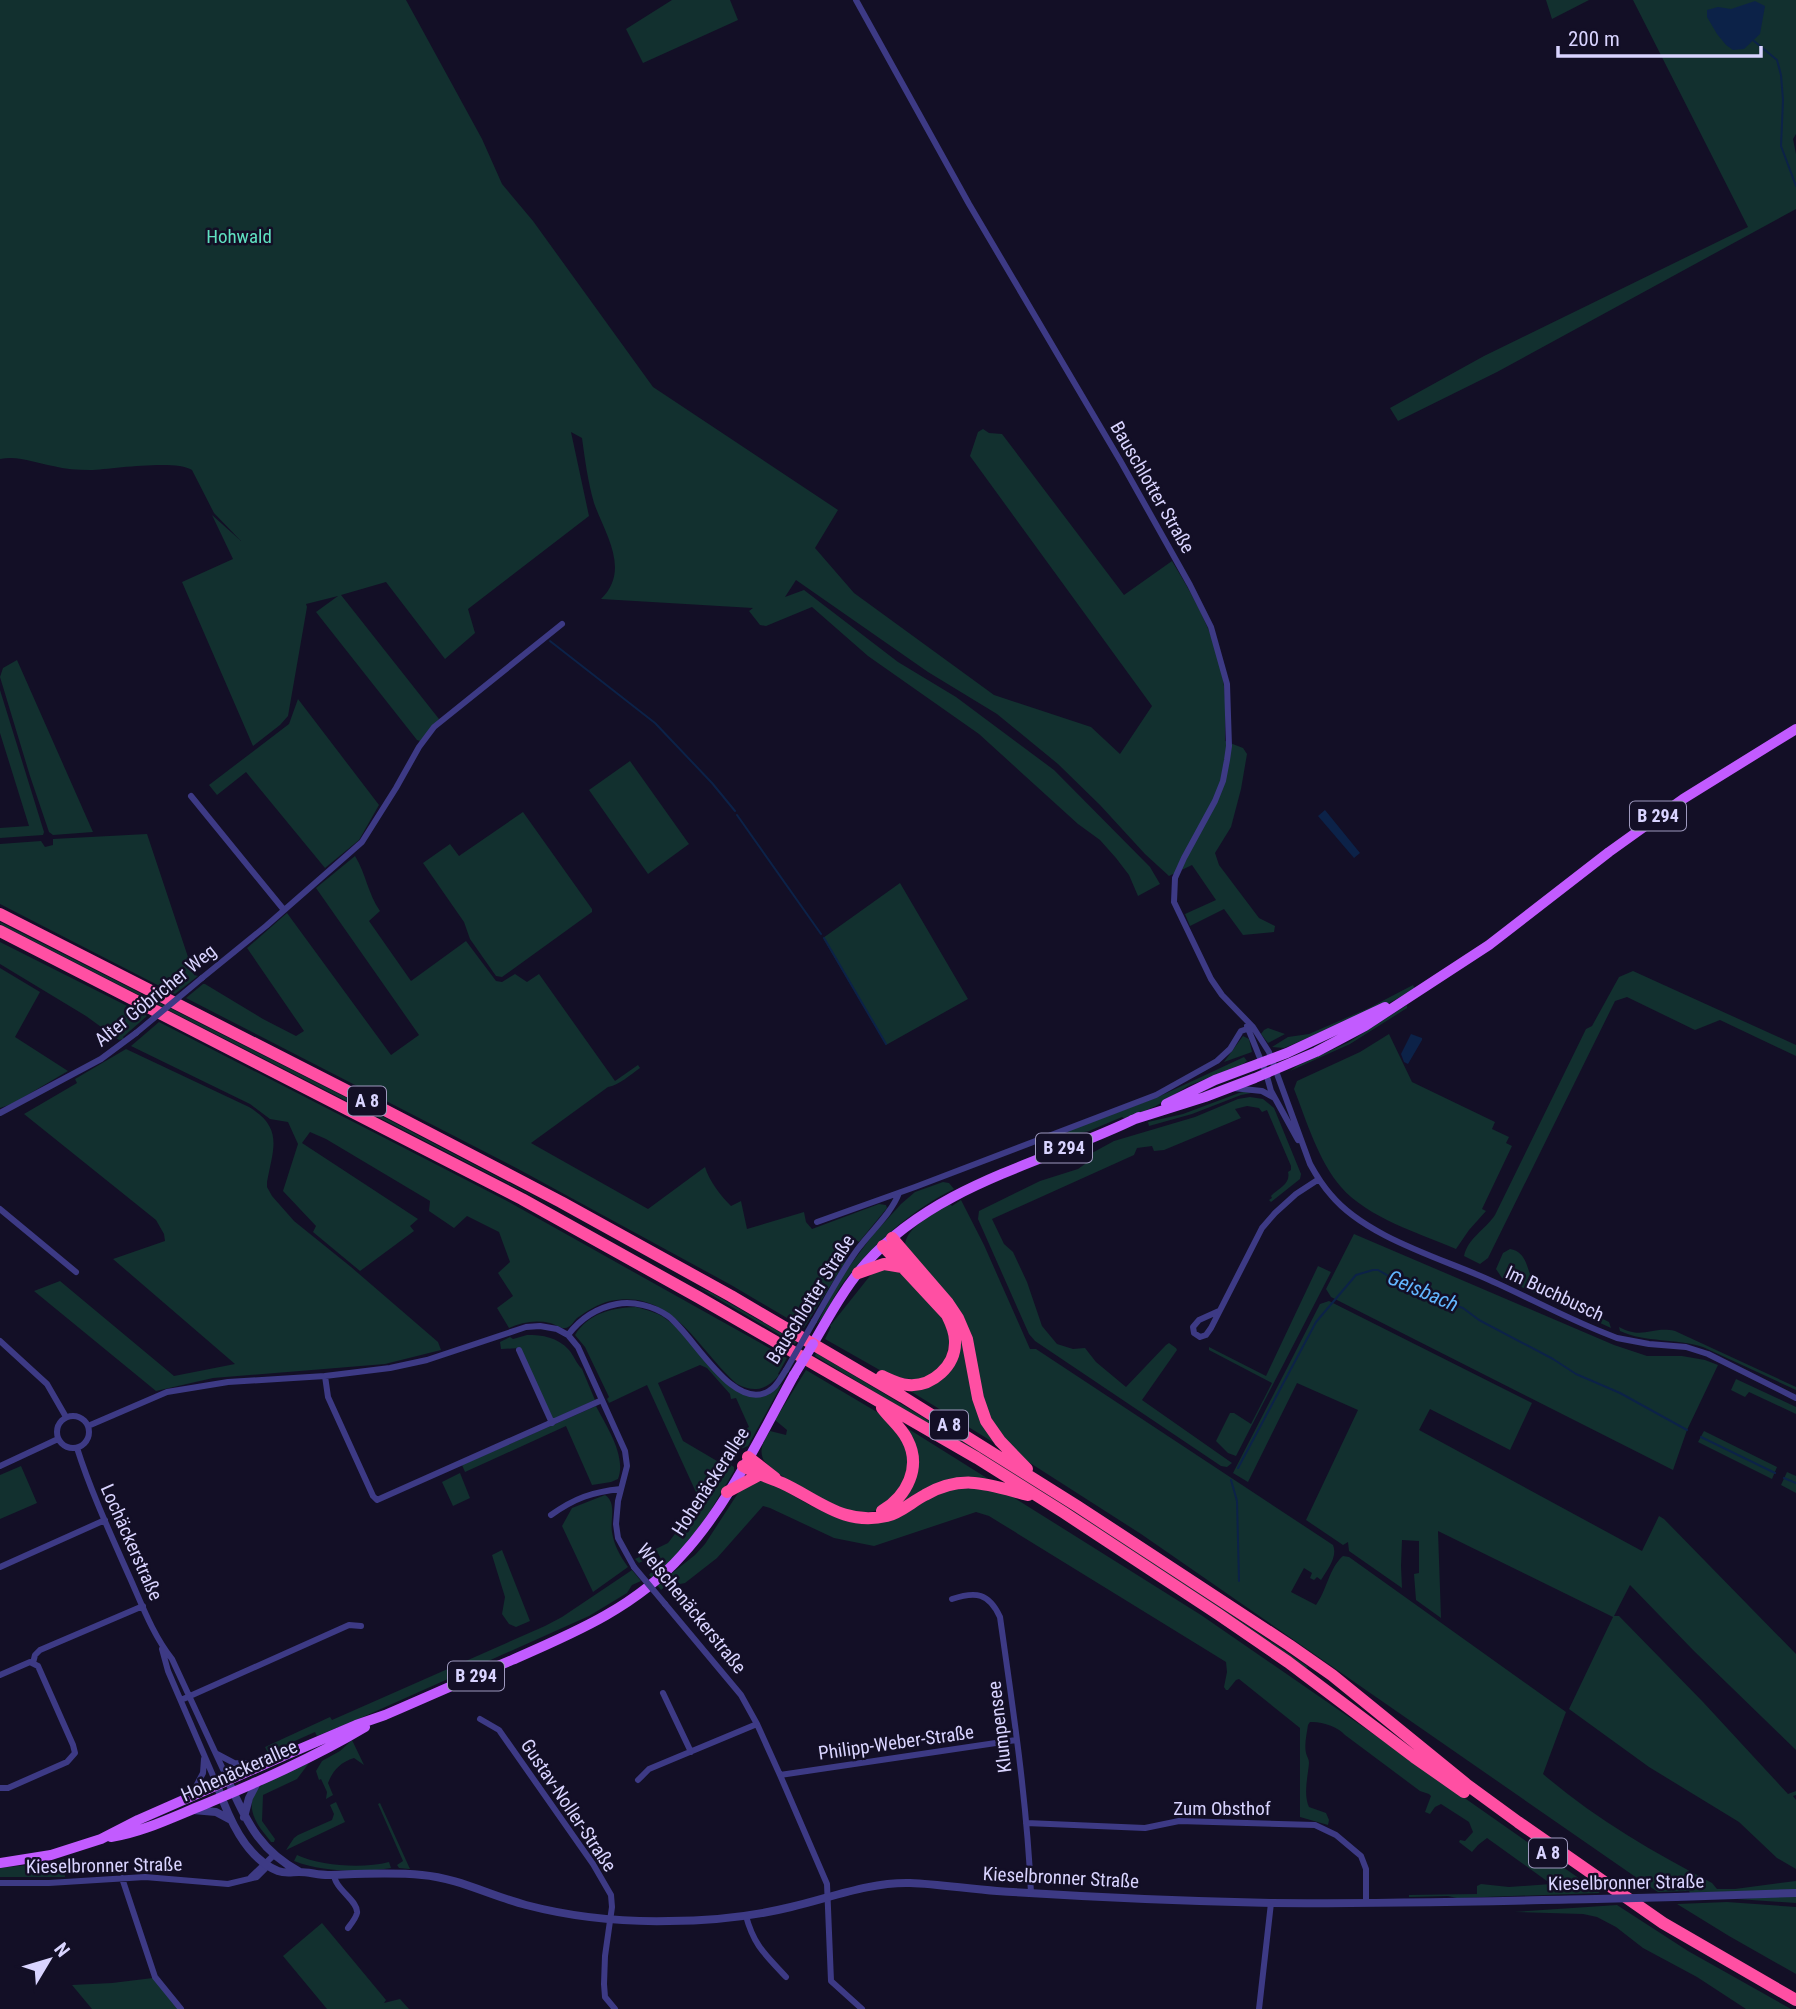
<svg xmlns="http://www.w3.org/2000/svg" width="1796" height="2009" viewBox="0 0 1796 2009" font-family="'Roboto Condensed',sans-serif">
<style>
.green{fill:#12302f}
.water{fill:#0c2248}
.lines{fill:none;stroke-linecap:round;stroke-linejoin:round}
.stream{stroke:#0c2248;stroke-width:2}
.minor{stroke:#3d3a85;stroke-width:6}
.tertiary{stroke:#3d3a85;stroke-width:8}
.primary{stroke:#c25bff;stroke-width:10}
.motorway{stroke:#ff4fa3;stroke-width:12}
.minor-bridge{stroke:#3d3a85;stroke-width:6}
.tertiary-bridge{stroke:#3d3a85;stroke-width:8}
.primary-bridge{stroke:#c25bff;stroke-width:10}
.labels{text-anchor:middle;stroke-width:5;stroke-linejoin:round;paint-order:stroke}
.shield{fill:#130f26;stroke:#9e99be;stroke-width:2}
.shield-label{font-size:18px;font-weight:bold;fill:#d9d4ff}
.park-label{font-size:19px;fill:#5fe0c0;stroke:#130f26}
.street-label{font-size:19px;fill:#d9d4ff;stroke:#130f26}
.water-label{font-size:21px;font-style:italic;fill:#62b6ff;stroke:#130f26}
</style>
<rect width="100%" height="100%" fill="#130f26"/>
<path class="green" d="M0 0H406L482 139 502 184 533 221 653 387 838 510 815 548 854 593 994 695 1091 727 1120 754 1152 706 970 456 978 432 983 429 989 433 1002 434 1124 595 1172 561C1195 599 1219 641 1224 686 1226 704 1225 723 1225 741L1243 748 1247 754 1241 789 1231 827 1215 853 1219 865 1259 918 1275 926 1274 932 1243 935 1224 909 1190 926 1185 914 1216 900 1192 865 1169 876 1145 854 1100 805 1058 764 997 714 928 672 796 580 785 597 804 590 898 662 956 697 1054 770 1150 867 1160 884 1138 896 1129 875 1116 858 1100 840 1078 824 979 734 868 656 812 607 766 626 760 625 749 611 753 608 601 599C631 570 605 534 594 503 588 482 585 460 582 438L571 432 589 516 468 609 475 633 445 659 386 582 341 595 439 719 420 741 417 740 316 612 338 596 306 604 307 607 288 716 280 725 253 746 182 582 233 559 212 515 241 541 214 513 192 470C176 459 112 469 90 470 78 470 65 469 53 466 36 463 18 455 0 459Z
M672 0H730L738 20 643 63 626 29Z
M1546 0H1589L1552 19Z
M1633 0H1796V134L1793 139 1796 154V209L1497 372 1398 421 1390 408 1484 356 1748 227Z
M17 660 93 832 53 835 49 832 30 776 0 677 3 668Z
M0 690 44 832 43 835 0 838V828L29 826 0 733Z
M298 699 379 805 359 840 325 868 246 772 217 795 209 785 289 724Z
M630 761 689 844 648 874 589 790Z
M523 812 592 909V912L502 977 496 976 470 939 464 922 423 863 450 844 459 856Z
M147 834 194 975 198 976 175 994 0 904V844L41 841 45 847 53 845V839Z
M355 856C366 874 368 894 380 911L369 921 411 981 466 941 496 981 502 982 515 974 527 982 539 974 615 1081 638 1065 640 1068C630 1075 619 1085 608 1087L531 1143 648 1209 705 1167C709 1181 721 1196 731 1206L741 1201 747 1229 804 1212 806 1222 812 1229 879 1204 886 1205 887 1208 859 1242 848 1234 837 1250 847 1259 804 1328 731 1285 520 1170 186 998 203 984H205L263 1019 296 1036 304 1031 247 948 287 913 391 1055 419 1035 316 888Z
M900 883 968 999 886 1045 823 938Z
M0 922 359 1104 558 1209 0 924Z
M0 942 147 1016 123 1037 124 1039 119 1040 86 1016 0 964Z
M0 968 40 992 15 1037 68 1071 12 1104 0 1108Z
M1633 971 1796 1045V1056L1720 1020 1695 1030 1627 997 1615 1001 1488 1258 1480 1264 1464 1256C1468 1238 1485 1230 1495 1215L1586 1029 1592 1026 1619 977Z
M1413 985 1415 989 1389 1003 1284 1048 1272 1047 1288 1037 1309 1034 1369 1008Z
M1407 1005V1008L1350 1044 1290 1071 1297 1066 1349 1042Z
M159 1022 507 1201 787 1358 778 1374 779 1375C767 1390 754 1393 737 1384 698 1350 673 1288 610 1301 598 1304 587 1311 577 1318 574 1321 570 1328 565 1328 561 1329 555 1324 550 1323 536 1320 522 1322 509 1328L497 1308 513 1296 498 1273 510 1262 499 1232 467 1216 454 1228 429 1211 430 1201 326 1139 310 1132 302 1143 418 1219 410 1226 414 1231 360 1271 313 1232 316 1226 283 1191 298 1144 288 1122 270 1119 250 1104 131 1046Z
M1268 1028 1285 1034 1268 1043 1261 1034 1264 1030Z
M1389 1034 1412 1082 1495 1122 1492 1129 1509 1137 1506 1143 1512 1146 1482 1209 1486 1211 1469 1230 1456 1249C1419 1233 1368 1218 1341 1187 1318 1160 1307 1122 1294 1089L1297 1081 1360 1052Z
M1243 1036 1249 1039 1252 1052 1224 1062Z
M126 1049 249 1107C284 1128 273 1149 267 1182V1187L272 1196 294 1221 351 1267 438 1342 441 1350 385 1364 213 1378 156 1391 34 1291 60 1281 174 1376 235 1364 113 1259 165 1241 164 1234 156 1220 24 1114 77 1083 75 1079Z
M1244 1057 1247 1061 1243 1064 1188 1086 1156 1106 1125 1119 1122 1117 1089 1131 1069 1135 1068 1131 1158 1097Z
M1247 1091 1256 1092 1241 1095 1192 1114 1149 1126 1148 1122 1183 1114 1239 1093Z
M1250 1097 1263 1099 1274 1108 1301 1174 1300 1179 1271 1202 1269 1200 1272 1198 1271 1196C1279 1188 1291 1184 1288 1172L1291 1170V1166L1267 1110 1262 1112 1259 1108 1247 1106 1235 1109 1241 1118 1164 1150 1154 1151 1152 1146 1137 1148 1134 1155 992 1219 1004 1244 1013 1252 1027 1282 1042 1326 1057 1344 1073 1349 1085 1348 1096 1362 1126 1387 1166 1345 1169 1343 1176 1348 1177 1350 1142 1400 1232 1463 1227 1467 1221 1466 1035 1341 1029 1334 978 1219 979 1211 1040 1181 1078 1169 1085 1164 1092 1153 1114 1141 1195 1117 1238 1099Z
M943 1182 949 1183 954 1189C912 1210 875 1242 846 1279 835 1292 828 1312 817 1324L840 1279 872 1236 901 1204 915 1192Z
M961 1200 984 1245 1030 1349H1036L1333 1545C1338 1557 1327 1570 1321 1580L1317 1577 1314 1580 1310 1578 1312 1573 1304 1568 1291 1592 1316 1605C1327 1590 1329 1568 1343 1556L1349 1557 1566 1712 1543 1774C1594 1818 1653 1852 1712 1883L1717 1889H1735L1796 1881V1890L1690 1893 1689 1891 1658 1892 1637 1878 1141 1534 1027 1461 1011 1449 985 1412 973 1352 905 1244C908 1225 935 1214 950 1204L952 1206Z
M1354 1234 1614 1345 1647 1356H1682L1705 1360 1718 1365 1687 1430 1673 1470 1331 1297 1326 1289Z
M1510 1249C1529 1252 1526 1273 1536 1286L1609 1322 1611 1328 1502 1278 1496 1269 1503 1253Z
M1318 1266 1331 1272 1236 1456 1228 1453 1216 1441 1230 1413H1234L1251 1424 1272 1383 1209 1350V1347L1266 1376Z
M899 1269 935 1305 951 1334 945 1364 923 1380 892 1377 825 1339 831 1327 830 1326 873 1272 877 1270Z
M698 1287 712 1293 797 1342 795 1344Z
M1329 1301 1532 1403 1510 1450 1430 1409 1419 1430 1642 1551 1659 1516 1664 1519 1796 1654V1750L1694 1651 1630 1585 1614 1616H1619L1703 1702 1788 1794 1796 1791V1795L1793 1796 1796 1800V1869L1777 1858 1739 1822 1649 1767 1569 1709 1613 1617 1438 1531 1441 1618 1416 1600 1414 1574 1419 1573V1541L1402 1540 1401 1566 1402 1588 1349 1551 1348 1542 1343 1545 1306 1520 1358 1410 1297 1383 1248 1482 1233 1473 1320 1304Z
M636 1307C646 1310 657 1312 666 1319 702 1343 733 1426 782 1384L748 1446 741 1449 730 1444 746 1436 744 1430 749 1427 736 1398 731 1399 730 1394 707 1368 700 1365 658 1383 683 1441 717 1461 721 1455 732 1462 731 1465 734 1467V1471L709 1513 690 1540 653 1579 649 1575 661 1559 658 1553 639 1563 635 1559 668 1543 700 1501 647 1385 609 1403 607 1399 609 1397 585 1347 575 1335C589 1313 611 1308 636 1307Z
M956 1321 996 1444 907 1389 928 1386 958 1339Z
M1619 1327C1643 1340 1651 1326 1675 1331L1796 1387V1390L1703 1347C1676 1338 1646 1343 1620 1331Z
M527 1335C543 1335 557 1337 569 1350 574 1356 576 1363 582 1369L595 1400 553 1419 520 1348 501 1349 500 1342 510 1337 513 1339Z
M816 1353C983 1452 1148 1556 1308 1667L1306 1668 981 1456 815 1356Z
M806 1370 882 1415 907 1446 908 1477C900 1487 892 1500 883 1507 855 1527 784 1481 764 1461 758 1449 764 1441 770 1431L786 1435 787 1430 775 1420Z
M1736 1379 1796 1407V1414L1749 1392 1745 1397 1731 1390Z
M596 1406C606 1426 627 1456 618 1479L611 1482 592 1485 566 1426 465 1472 462 1465Z
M907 1428 990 1480 977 1479 896 1509 907 1492Z
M1704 1431 1777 1467 1772 1479 1698 1442Z
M21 1466 37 1503 0 1519V1475Z
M1787 1472 1796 1476V1493L1781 1485Z
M460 1473 470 1498 453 1506 442 1482Z
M762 1481 769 1482C799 1498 835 1524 869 1524L956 1486 1005 1492 1201 1615 1359 1724 1600 1893 1457 1898 1448 1896 1409 1897V1895L1477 1894V1886L1481 1884 1509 1887 1551 1884 1487 1838 1478 1845 1472 1852 1459 1842 1460 1840 1465 1841 1473 1832 1469 1822 1441 1804 1435 1807 1430 1814 1425 1812 1431 1796 1429 1794 1420 1791 1345 1735C1339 1727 1321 1721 1310 1722L1308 1725C1307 1733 1304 1744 1306 1753 1307 1757 1309 1759 1309 1763 1308 1776 1303 1794 1309 1807L1326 1813 1329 1820 1328 1825 1300 1817V1728L1239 1679 1236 1680 1228 1690H1226L1224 1687 1227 1672 1226 1662 989 1516 976 1512 874 1546 834 1538 770 1508 763 1506 717 1558 685 1583 680 1584 674 1579 661 1590 657 1585 695 1555 705 1544 740 1490 753 1482Z
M605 1495C617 1503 610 1519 612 1532 614 1545 620 1556 628 1567L593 1592 562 1526 572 1508Z
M502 1550 530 1621 516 1627 509 1624 502 1614 505 1597 492 1555Z
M632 1570 641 1581 632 1585 627 1593 589 1616 354 1721 317 1736 315 1732 268 1753 265 1747 330 1717 332 1720 545 1626 562 1617Z
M352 1740 364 1765 354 1758C341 1762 333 1770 328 1783L333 1795 326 1799 327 1792 321 1779 319 1780 316 1771 322 1761 340 1751Z
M309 1763 297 1779 263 1795 262 1821 275 1839 274 1842H271C266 1835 259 1828 255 1819 239 1783 285 1773 309 1763Z
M336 1802 345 1822 286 1850 294 1838 298 1835 332 1820 334 1814 330 1805Z
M380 1803 410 1869 399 1868 397 1865 403 1861 378 1804Z
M297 1855C321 1866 363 1869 389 1862L391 1868C361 1873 323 1872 294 1861Z
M64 1859 65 1877H0V1868L55 1862Z
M1796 1896V1903L1737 1899Z
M1727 1902 1796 1907V1974L1729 1936 1677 1904Z
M1617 1905 1688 1951 1791 2009H1746L1697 1977 1643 1948 1616 1927 1597 1917 1583 1914 1514 1912Z
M322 1923 386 2000 384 2003 400 1999 409 2009H327L283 1956Z
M153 1978 179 2009H92L72 1985 112 1983Z"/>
<path class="water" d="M1755 1 1765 6 1760 34 1744 49 1733 50 1726 45 1717 34 1707 17V10L1718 7 1731 9Z
M1325 810 1360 853 1354 858 1318 816Z
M1411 1034 1422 1038V1040L1408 1064 1404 1062 1401 1054Z"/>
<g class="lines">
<path class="stream" d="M1754 41 1777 60 1781 75 1783 100 1781 146 1796 186
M550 641 655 723 712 783 735 811
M737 815 821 934
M824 938 886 1044
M1701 1437 1775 1473
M1238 1468 1316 1322 1356 1275 1373 1270H1378L1418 1293 1463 1308 1479 1320 1553 1359 1576 1374 1620 1393 1687 1430
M1784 1478 1796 1483
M1231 1480 1237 1501 1239 1581"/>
<path class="minor" d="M856 0 969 204 1121 462 1190 585 1211 627 1227 684 1229 746 1227 760 1223 781 1215 801 1184 858 1175 878 1174 902 1211 979 1222 995 1253 1027 1269 1052 1310 1164C1316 1175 1323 1186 1331 1195 1365 1236 1437 1257 1485 1278 1524 1295 1562 1316 1602 1332L1617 1338 1649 1344 1686 1347 1708 1354 1796 1398
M191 796 284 910
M202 978 266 926 362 842 396 788 419 747 434 727 562 624
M1247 1026 1266 1073 1271 1091 1298 1140
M1233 1088 1262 1091 1273 1097
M0 1113 101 1059 136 1033
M0 1209 76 1272
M817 1222 915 1187 1156 1095 1217 1061 1230 1049 1241 1031 1253 1027
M1219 1311 1199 1320 1193 1327 1194 1333 1200 1337 1206 1335 1211 1328 1262 1228 1275 1213 1296 1194 1319 1179
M814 1321C828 1297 841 1272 857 1250 871 1231 891 1214 899 1193
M568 1335C580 1319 596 1308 617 1304 633 1301 654 1306 668 1316 693 1334 733 1413 769 1391 777 1387 781 1377 786 1370
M0 1341 47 1384 66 1417
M519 1350 552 1423
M325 1376 328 1397 373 1496 377 1500 602 1400
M57 1432a16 16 0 1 1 32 0a16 16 0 1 1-32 0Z
M88 1426 167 1392 228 1382 325 1376 390 1368 427 1360 526 1327 540 1326 557 1329 568 1335 578 1347 625 1451 627 1466 618 1501 616 1524 618 1538 634 1567
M77 1448C91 1492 111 1535 130 1578 142 1605 153 1635 172 1659L228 1780
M0 1466 58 1439
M551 1515C575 1498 592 1492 621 1489
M0 1567 105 1520
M952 1599C976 1591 989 1593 1000 1617 1013 1709 1027 1801 1031 1893
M665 1604 741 1695 757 1724 780 1775 827 1884 831 1981 862 2009
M162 1649 168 1671 217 1785
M33 1663 35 1655 40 1650 143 1606
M0 1675 30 1662 38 1666 73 1745 75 1753 67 1762 8 1788H0
M663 1693 691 1752
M181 1700 349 1625 361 1626
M480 1719 499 1730 593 1864 611 1895 612 1907 605 1956 604 1984 605 1997 615 2009
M217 1754 234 1763 260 1764
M780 1775 1016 1740
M638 1780 649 1769 757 1724
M192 1794 203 1773 204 1759
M1026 1823 1145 1828 1179 1821 1315 1825 1336 1835 1361 1856 1366 1869V1903
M334 1874C334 1889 359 1901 357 1913 356 1918 351 1924 348 1928
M251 1877 275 1854
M122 1878 155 1977 181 2009
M0 1883H49L145 1877 228 1884 257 1877 265 1869 266 1864
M746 1916C754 1946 766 1955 786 1977
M1259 2009 1271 1903"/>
<path class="tertiary" d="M217 1785C228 1816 245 1858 278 1871 286 1874 292 1872 299 1872 309 1872 318 1875 328 1875 359 1874 391 1872 422 1875 458 1878 491 1896 526 1905 572 1917 621 1922 669 1921 710 1921 750 1917 791 1907 830 1898 869 1882 910 1883 939 1884 968 1889 997 1891 1088 1897 1180 1901 1271 1903 1379 1904 1488 1901 1596 1899
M231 1787C248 1825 262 1852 300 1872
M193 1810 216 1812 231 1820
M244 1817 249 1798 258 1781
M1676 1897 1796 1893"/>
<path class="primary" d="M1166 1104 1215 1080 1287 1053 1385 1007
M1132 1120 1205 1097 1255 1078 1316 1052 1365 1026 1489 945 1609 852 1683 799 1796 729
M813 1344C829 1316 845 1287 866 1263 939 1182 1046 1163 1139 1117
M111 1837C143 1832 173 1817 203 1805 258 1782 313 1758 365 1727
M0 1863 51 1855 101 1839 138 1820 288 1754 356 1725 385 1715C427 1697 469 1678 512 1660 574 1633 636 1607 682 1555 728 1505 761 1435 794 1375"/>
<path class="motorway" d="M0 914 379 1107 561 1202 731 1296 903 1397 1077 1506 1289 1645 1332 1675 1466 1784 1518 1822 1663 1923 1796 2000
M0 931 522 1199 698 1297 977 1458 1063 1512 1218 1614 1288 1662 1414 1757 1464 1792
M892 1238 948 1303 958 1318 967 1339 978 1398 986 1421 1000 1441 1027 1469
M858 1273 884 1264 902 1267
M882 1376C891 1380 898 1384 908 1385 932 1387 956 1366 955 1341 955 1332 951 1323 947 1315L883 1246
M748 1457 775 1478
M743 1466C757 1474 768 1477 782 1483 819 1500 843 1526 887 1516 900 1513 913 1501 925 1495 963 1473 990 1485 1028 1495
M727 1492 759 1475
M882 1511C907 1496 922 1467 907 1439 901 1427 890 1419 882 1408"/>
<path class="minor-bridge" d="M136 1033 202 978
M786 1370 814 1321
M634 1567 665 1604"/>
<path class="tertiary-bridge" d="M1596 1899 1676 1897"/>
<path class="primary-bridge" d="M794 1375 813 1344"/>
</g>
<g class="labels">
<g class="shield">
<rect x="1630" y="801.5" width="56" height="29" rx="5"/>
<rect x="348" y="1086.5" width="38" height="29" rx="5"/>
<rect x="1036" y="1133.5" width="56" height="29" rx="5"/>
<rect x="930" y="1410.5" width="38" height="29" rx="5"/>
<rect x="448" y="1661.5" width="56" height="29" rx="5"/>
<rect x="1529" y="1838.5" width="38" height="29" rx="5"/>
</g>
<g class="shield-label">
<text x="1658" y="822">B 294</text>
<text x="367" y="1107">A 8</text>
<text x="1064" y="1154">B 294</text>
<text x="949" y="1431">A 8</text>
<text x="476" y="1682">B 294</text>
<text x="1548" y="1859">A 8</text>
</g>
<g class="park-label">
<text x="239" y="243">Hohwald</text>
</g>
<g class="street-label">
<text transform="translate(1153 487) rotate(60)" y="7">Bauschlotter Straße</text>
<text transform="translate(155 995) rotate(-39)" y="7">Alter Göbricher Weg</text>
<text transform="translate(1555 1293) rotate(25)" y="7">Im Buchbusch</text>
<text transform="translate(810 1299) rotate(-58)" y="7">Bauschlotter Straße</text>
<text transform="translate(710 1481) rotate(-57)" y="7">Hohenäckerallee</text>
<text transform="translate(132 1542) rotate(66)" y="7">Lochäckerstraße</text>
<text transform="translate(692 1608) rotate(51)" y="7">Welschenäckerstraße</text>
<text transform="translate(999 1727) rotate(-97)" y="7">Klumpensee</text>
<text transform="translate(896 1742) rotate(-8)" y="7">Philipp-Weber-Straße</text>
<text transform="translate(239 1770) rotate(-24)" y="7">Hohenäckerallee</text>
<text transform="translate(569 1805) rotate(56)" y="7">Gustav-Noller-Straße</text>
<text x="1222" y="1815">Zum Obsthof</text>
<text transform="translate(104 1865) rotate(-1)" y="7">Kieselbronner Straße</text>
<text transform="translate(1061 1877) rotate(3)" y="7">Kieselbronner Straße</text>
<text transform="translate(1626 1882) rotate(-1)" y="7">Kieselbronner Straße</text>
</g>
<g class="water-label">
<text transform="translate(1423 1291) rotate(23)" y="7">Geisbach</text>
</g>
</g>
<g transform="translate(49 1960) rotate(52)" stroke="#130f26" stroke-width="5" paint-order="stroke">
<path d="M0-5L12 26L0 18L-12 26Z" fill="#d9d4ff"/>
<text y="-10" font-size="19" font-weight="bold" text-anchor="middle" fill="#d9d4ff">N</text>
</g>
<path d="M1558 46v10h203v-10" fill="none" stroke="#d9d4ff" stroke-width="3.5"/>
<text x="1568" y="46" font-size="21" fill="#d9d4ff" stroke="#130f26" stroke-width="5" paint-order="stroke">200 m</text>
</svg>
